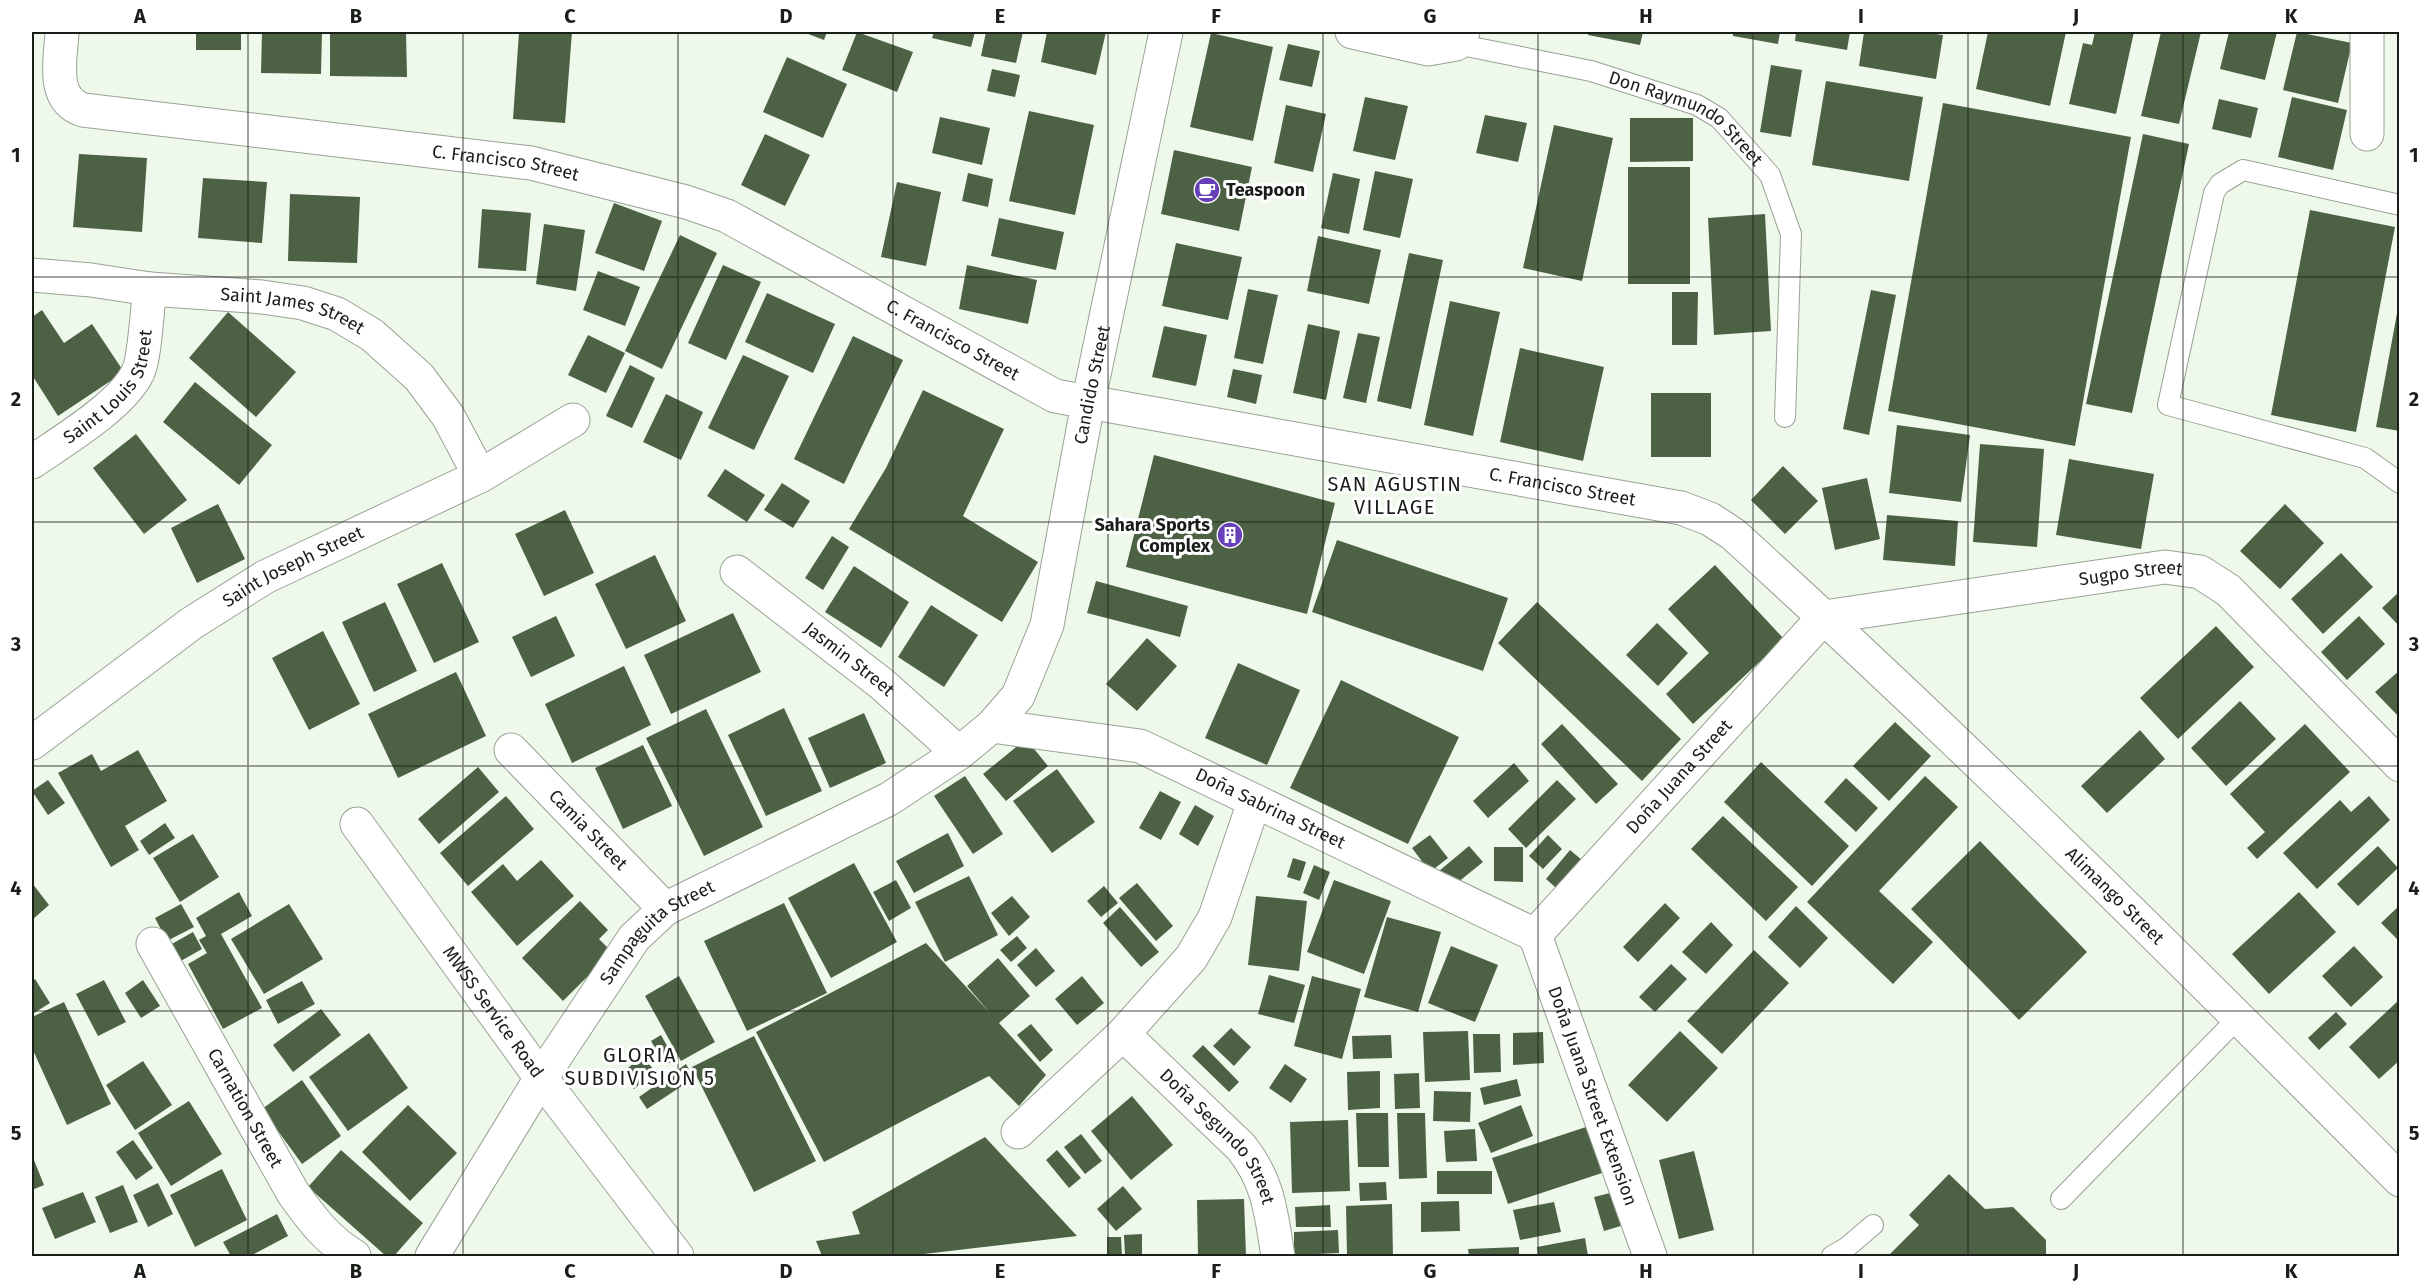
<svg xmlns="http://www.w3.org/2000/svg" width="2431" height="1288" viewBox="0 0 2431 1288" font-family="'Fira Sans',sans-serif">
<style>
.building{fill:#4d6245}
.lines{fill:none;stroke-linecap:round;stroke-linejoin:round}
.service-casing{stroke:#98a295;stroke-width:22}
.minor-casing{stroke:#98a295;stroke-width:35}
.tertiary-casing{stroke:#98a295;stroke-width:35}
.service{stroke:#fff;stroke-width:20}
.minor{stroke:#fff;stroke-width:33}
.tertiary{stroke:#fff;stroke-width:33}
.grid{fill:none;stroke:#1a1e19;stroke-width:1.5;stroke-opacity:0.55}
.labels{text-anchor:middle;stroke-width:6;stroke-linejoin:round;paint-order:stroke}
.street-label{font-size:18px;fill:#1a1e19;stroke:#fff}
.poi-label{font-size:18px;font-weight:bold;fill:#1a1e19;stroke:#fff;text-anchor:start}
.neighbourhood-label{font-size:20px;letter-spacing:1.5px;fill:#1a1e19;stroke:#fff}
.neatline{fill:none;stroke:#1a1e19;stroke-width:2}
.grid-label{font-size:20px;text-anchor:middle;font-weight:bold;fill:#1a1e19}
</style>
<rect width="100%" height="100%" fill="#eff9eb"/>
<path class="building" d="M196 32H241V50H196Z
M262 32H322L321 74 261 73Z
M330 32H406L407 77 330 76Z
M519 32H572L565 123 513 119Z
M803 32H827L824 40Z
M857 32 913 52 897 92 842 70Z
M934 32H975L971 47 932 38Z
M986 32H1023L1016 63 981 56Z
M1047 32H1106L1096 75 1041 62Z
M1588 32H1643L1640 45 1588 35Z
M1733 32H1780L1778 44 1733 36Z
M1796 32H1850L1847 50 1795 41Z
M1864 32H1922L1943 35 1936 79 1859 66Z
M1988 32H2066L2050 106 1976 89Z
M2095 32H2134L2116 114 2069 104 2083 43 2092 45Z
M2161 32H2201L2179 124 2141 116Z
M2229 32H2277L2265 80 2220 69Z
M2297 32 2352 43 2338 103 2283 90Z
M1211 33 1273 47 1253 141 1190 127Z
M1288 44 1320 51 1312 87 1279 80Z
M787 57 847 84 823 138 763 112Z
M1771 65 1802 70 1791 137 1760 132Z
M992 69 1020 75 1015 97 987 91Z
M1826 81 1923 97 1909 181 1812 165Z
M1365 97 1408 106 1395 160 1353 151Z
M2292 97 2347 110 2333 170 2278 157Z
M2219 99 2258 108 2251 138 2212 129Z
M1943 103 2131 137 2075 446 1888 411Z
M1286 105 1326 114 1313 172 1274 163Z
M1029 111 1094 125 1075 215 1009 201Z
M1485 115 1527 123 1518 162 1476 153Z
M940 117 990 128 982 165 932 153Z
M1630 118H1693V161L1630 162Z
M1554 125 1613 138 1582 281 1523 268Z
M765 134 810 155 785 206 741 185Z
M2143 134 2189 144 2132 413 2086 404Z
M1174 150 1252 167 1239 231 1161 214Z
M79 154 147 158 142 232 73 227Z
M1628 167H1690V284H1628Z
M1375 171 1413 179 1400 238 1363 230Z
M968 173 993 179 988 207 962 201Z
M1333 173 1360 179 1349 234 1321 228Z
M203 178 267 182 262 243 198 238Z
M897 182 941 192 926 266 881 257Z
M290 194 360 197 357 263 288 261Z
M614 203 662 221 644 271 595 253Z
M482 209 531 213 526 271 478 268Z
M2310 210 2395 227 2356 432 2271 415Z
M1765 214 1771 331 1714 335 1708 218Z
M999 218 1064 232 1056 270 991 256Z
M544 224 585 230 576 291 536 284Z
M680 235 717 253 662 369 625 351Z
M1318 236 1381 250 1369 304 1307 291Z
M1176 243 1242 257 1228 320 1162 306Z
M1409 253 1443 260 1411 409 1377 401Z
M723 265 761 282 726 360 688 343Z
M967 265 1037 280 1028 324 959 309Z
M598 271 640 287 625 326 583 310Z
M1248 289 1278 295 1263 364 1234 358Z
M1871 290 1896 295 1869 435 1843 429Z
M1672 292H1698L1697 345H1672Z
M767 293 835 324 813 373 745 342Z
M1450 301 1500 312 1473 436 1424 425Z
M2398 308H2400V431L2376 427Z
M42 310 64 343 92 324 124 372 58 416 32 375V317Z
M228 312 296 372 256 417 189 358Z
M1308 324 1340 331 1326 400 1293 393Z
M1164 326 1207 335 1196 386 1152 377Z
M1358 333 1380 337 1366 403 1343 398Z
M588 335 625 353 606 393 568 375Z
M853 336 903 360 844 484 794 459Z
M1520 348 1604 367 1583 461 1500 442Z
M743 355 789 376 754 450 708 428Z
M630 365 655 378 632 428 606 416Z
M1233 369 1262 375 1256 404 1227 397Z
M195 382 272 445 239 485 163 422Z
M923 390 1004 429 963 516 1038 562 1002 622 849 529 886 468Z
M1651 393H1711V457H1651Z
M666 394 703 412 681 460 643 442Z
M1897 425 1970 435 1961 502 1889 493Z
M136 434 187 500 144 534 93 468Z
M1980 444 2044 449 2037 547 1973 542Z
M1154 455 1335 503 1307 614 1126 567Z
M2069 459 2154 474 2141 549 2056 535Z
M1783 466 1818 501 1785 534 1751 500Z
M725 469 765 495 747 522 707 496Z
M1867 478 1880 539 1835 550 1822 488Z
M782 483 810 501 793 528 764 510Z
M218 504 245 559 197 583 171 528Z
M2285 504 2324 543 2280 589 2240 551Z
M565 510 594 573 544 596 515 534Z
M1887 515 1958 521 1955 566 1883 560Z
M832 536 849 547 823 590 805 578Z
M1337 540 1508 598 1483 671 1312 612Z
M2341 553 2373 587 2323 634 2291 599Z
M655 555 686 621 626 649 595 584Z
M442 563 479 642 434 663 397 584Z
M1715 565 1784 639 1693 724 1666 694 1709 653 1668 609Z
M854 566 909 602 881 648 825 612Z
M1096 581 1188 606 1180 637 1087 613Z
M2400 591V627L2382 608Z
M385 602 417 671 374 692 342 622Z
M1537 602 1681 739 1642 781 1498 643Z
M931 605 978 635 944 687 898 657Z
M733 613 761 672 671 714 644 655Z
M556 616 575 656 531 677 512 637Z
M2359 616 2385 644 2347 680 2321 652Z
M1657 623 1688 653 1658 686 1626 655Z
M2216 626 2254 667 2178 739 2140 698Z
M323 631 360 704 309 730 272 658Z
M1147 638 1177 666 1137 711 1106 684Z
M1238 663 1300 690 1267 765 1205 738Z
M624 666 651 725 572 763 545 704Z
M2400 670V718L2375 692Z
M456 672 486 736 398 778 368 714Z
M1341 680 1459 737 1408 844 1290 788Z
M2240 701 2276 739 2226 786 2191 748Z
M784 708 822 791 766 816 728 735Z
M706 709 763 827 704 856 646 738Z
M864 713 886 763 830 788 808 738Z
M1895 722 1931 756 1889 801 1853 766Z
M1562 724 1618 784 1596 804 1541 744Z
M2305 724 2350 772 2257 859 2247 848 2265 832 2230 794Z
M2140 730 2165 759 2107 813 2081 786Z
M1026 739 1048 766 1006 801 983 774Z
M643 745 672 806 623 829 595 768Z
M138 750 167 801 125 826 139 850 111 867 58 773 92 754 101 771Z
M1761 762 1849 846 1812 886 1724 802Z
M1514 763 1529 781 1488 818 1473 801Z
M478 767 499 792 439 844 418 819Z
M1057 769 1095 822 1052 853 1013 801Z
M965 776 1003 834 973 854 934 796Z
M1925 776 1958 807 1879 891 1933 942 1893 984 1807 902Z
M1846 778 1878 808 1856 832 1824 802Z
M48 780 65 803 48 815 32 791Z
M1557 780 1576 799 1526 848 1508 829Z
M1160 791 1181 802 1161 840 1139 828Z
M506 796 534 829 468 886 440 853Z
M2369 796 2390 820 2317 889 2283 853 2340 800 2351 812Z
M1195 805 1214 816 1198 846 1179 834Z
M1723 816 1798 887 1766 921 1691 849Z
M165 823 175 838 149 855 140 841Z
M948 833 964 866 914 893 896 861Z
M193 834 219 877 180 902 153 858Z
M1430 835 1448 858 1430 872 1412 848Z
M1548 835 1562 849 1543 869 1529 856Z
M1980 841 2087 952 2019 1020 1911 909Z
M1469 846 1483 862 1452 887 1439 871Z
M2378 846 2398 868 2358 906 2337 884Z
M1494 847H1523V882L1494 881Z
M1570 850 1588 865 1563 894 1546 879Z
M1293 858 1306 862 1300 881 1287 877Z
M541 860 574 896 517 946 471 892 503 864 517 881Z
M854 863 897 942 831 978 788 898Z
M1314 865 1330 872 1319 900 1303 893Z
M969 876 998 935 945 962 915 902Z
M896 880 911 908 889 921 873 892Z
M1334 880 1391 901 1364 974 1307 952Z
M32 883 49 905 32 920Z
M1137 883 1173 926 1156 941 1119 898Z
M1104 886 1118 903 1101 917 1087 901Z
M239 892 252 916 221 934 262 1008 223 1029 188 964 207 953 199 940 206 936 196 918Z
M2299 892 2336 932 2269 994 2232 954Z
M1012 896 1030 917 1009 936 991 913Z
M1256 896 1307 901 1299 971 1248 965Z
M580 901 608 930 599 939 612 952 563 1001 522 958Z
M784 903 827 993 747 1031 704 941Z
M1665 903 1680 918 1638 962 1623 947Z
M181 904 194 927 167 941 155 918Z
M289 904 323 959 264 994 231 939Z
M2400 905V942L2381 923Z
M1796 906 1828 938 1800 968 1768 937Z
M1120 907 1159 952 1141 967 1103 923Z
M1387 917 1441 932 1418 1012 1364 997Z
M1711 922 1733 945 1706 974 1682 952Z
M193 932 202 949 179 962 170 945Z
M1017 936 1027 948 1011 962 1000 950Z
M926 943 990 1013 967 986 998 958 1030 996 999 1023 1046 1075 1019 1106 989 1076 824 1162 756 1032Z
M1451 946 1498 965 1475 1022 1428 1003Z
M2354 946 2383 977 2351 1007 2322 976Z
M1036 948 1055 971 1036 987 1017 965Z
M1754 950 1789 983 1722 1054 1687 1021Z
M1671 964 1687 979 1655 1012 1639 997Z
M1269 975 1305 985 1294 1023 1258 1014Z
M679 976 715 1042 681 1061 645 996Z
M1082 976 1104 1003 1077 1025 1055 999Z
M1312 976 1361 989 1342 1059 1294 1046Z
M35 979 50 1003 34 1013 32 981Z
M104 980 126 1022 98 1036 76 994Z
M143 980 160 1006 141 1018 125 993Z
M302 981 315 1004 278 1024 266 1000Z
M2400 999V1060L2379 1079 2349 1047Z
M64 1002 111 1104 67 1125 32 1048V1017Z
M321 1009 341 1035 293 1072 273 1045Z
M2336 1012 2347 1024 2319 1050 2308 1038Z
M1031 1024 1053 1050 1040 1062 1017 1035Z
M1231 1028 1251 1047 1234 1066 1213 1046Z
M1468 1031 1470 1080 1425 1082 1423 1032Z
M1680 1031 1718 1068 1667 1122 1628 1085Z
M1543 1032 1544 1063 1513 1065V1033Z
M369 1033 408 1088 348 1131 309 1077Z
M1473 1034H1500L1501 1072 1474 1073Z
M661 1035 675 1060 665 1065 651 1041Z
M1391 1035 1392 1058 1353 1059 1352 1036Z
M754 1036 816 1161 754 1192 692 1067Z
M1203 1045 1239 1082 1229 1092 1192 1056Z
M642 1056 655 1071 634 1089 622 1073Z
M143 1061 172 1105 135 1130 106 1085Z
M686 1064 694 1078 647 1109 639 1097Z
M1285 1064 1307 1079 1291 1103 1269 1088Z
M1380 1071V1108L1348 1110 1347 1072Z
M1419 1073 1420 1108 1395 1109 1394 1074Z
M1517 1079 1521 1096 1484 1105 1480 1088Z
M302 1080 341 1136 302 1164 262 1109Z
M1434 1091 1471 1092 1470 1122 1433 1121Z
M1132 1096 1173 1145 1131 1180 1091 1131Z
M189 1101 222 1154 171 1186 138 1133Z
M408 1105 457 1153 410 1201 362 1152Z
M1521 1105 1533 1136 1491 1153 1478 1123Z
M1356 1113H1388L1389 1167H1358Z
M1397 1113H1425L1427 1178 1399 1179Z
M1348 1120 1350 1191 1292 1193 1290 1122Z
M1589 1126 1605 1172 1508 1204 1492 1158Z
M1475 1129 1477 1161 1446 1162 1444 1131Z
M1081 1134 1102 1161 1085 1174 1064 1147Z
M985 1137 1077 1236 907 1256H822L816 1241 860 1234 852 1212Z
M133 1140 153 1168 136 1180 116 1152Z
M341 1150 423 1223 394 1256H386L308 1187Z
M1057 1150 1081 1178 1069 1188 1046 1160Z
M1694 1151 1714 1230 1679 1239 1659 1160Z
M32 1155 44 1185 32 1190Z
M222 1169 247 1220 195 1247 170 1195Z
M1437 1171H1492V1194H1437Z
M1949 1174 1985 1209 2013 1207 2046 1240V1256H1888L1919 1225 1909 1215Z
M1386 1182 1387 1200 1360 1201 1359 1183Z
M158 1183 173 1214 148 1227 133 1195Z
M123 1185 138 1222 110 1233 95 1197Z
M1123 1186 1142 1209 1116 1231 1097 1209Z
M83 1192 96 1222 55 1239 42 1208Z
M1614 1192 1624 1225 1604 1231 1594 1197Z
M1244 1199 1246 1256H1198L1197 1200Z
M1459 1201 1460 1231 1421 1232V1202Z
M1554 1202 1561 1232 1520 1240 1513 1210Z
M1392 1204 1393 1256H1347L1346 1206Z
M1330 1205 1331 1227H1296L1295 1207Z
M277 1214 288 1236 250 1256H231L223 1242Z
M1338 1230 1339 1253 1294 1255V1232Z
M1142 1234V1256H1125L1124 1235Z
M1107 1237H1121L1122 1256H1107Z
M1585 1238 1588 1256H1538L1537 1247Z
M1519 1247V1256H1469L1468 1249Z"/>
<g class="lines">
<g class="service-casing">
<g id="service">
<path id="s1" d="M1456 44 1591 71 1697 105 1719 118 1770 175 1791 234 1785 417"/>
<path d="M2400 205 2243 170 2220 184 2214 193 2168 405 2365 458 2400 483"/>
<path d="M2061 1199 2239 1017"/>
<path d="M1832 1256 1846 1248 1873 1225"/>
</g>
</g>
<g class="minor-casing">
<g id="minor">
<path id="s2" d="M62 32C61 58 50 99 83 110L531 163 686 202 727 216 1055 396 1681 508 1710 519 1733 534C1962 742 2182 960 2400 1180"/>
<path d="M2367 134V32"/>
<path id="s3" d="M32 275 91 280 150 289 262 297 303 303 337 314 372 335 419 377 448 416 480 476"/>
<path id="s4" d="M32 462C61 442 123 405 138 372 145 358 147 308 150 289"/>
<path id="s5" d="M737 572 882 684 959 753"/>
<path id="s6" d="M1824 617 2165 567 2200 572 2228 590 2400 765"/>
<path id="s7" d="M992 726 1140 746 1535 935"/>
<path id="s8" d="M32 743 192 623 265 577 480 476 573 420"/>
<path id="s9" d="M511 750 665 909"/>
<path id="s10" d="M357 824 541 1078 677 1256"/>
<path id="s11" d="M1535 935 1824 617"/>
<path id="s12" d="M1535 935 1650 1256"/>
<path id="s13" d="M153 944 293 1193C311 1218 327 1240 354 1256"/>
<path id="s14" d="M1123 1034 1241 1147C1269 1182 1271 1213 1278 1256"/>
<path d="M1018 1132 1123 1034 1191 958 1215 917 1254 802"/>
</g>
</g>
<g class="tertiary-casing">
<g id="tertiary">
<path d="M1352 32 1428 49 1456 44 1463 32"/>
<path id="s15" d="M432 1256 541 1078 634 938 665 909 889 799 959 753 992 726 1018 696 1047 625 1088 403 1166 32"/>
</g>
</g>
<use href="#service" class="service"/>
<use href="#minor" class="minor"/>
<use href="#tertiary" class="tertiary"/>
</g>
<path class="grid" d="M248 32V1256M463 32V1256M678 32V1256M893 32V1256M1108 32V1256M1323 32V1256M1538 32V1256M1753 32V1256M1968 32V1256M2183 32V1256M32 277H2400M32 522H2400M32 766H2400M32 1011H2400"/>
<defs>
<g id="cafe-disc" transform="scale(1.35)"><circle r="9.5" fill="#673fb7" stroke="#fff"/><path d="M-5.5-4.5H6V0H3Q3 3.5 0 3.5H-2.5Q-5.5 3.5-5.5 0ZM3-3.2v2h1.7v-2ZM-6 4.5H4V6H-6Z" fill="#fff"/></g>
<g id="building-disc" transform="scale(1.35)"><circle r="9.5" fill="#673fb7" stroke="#fff"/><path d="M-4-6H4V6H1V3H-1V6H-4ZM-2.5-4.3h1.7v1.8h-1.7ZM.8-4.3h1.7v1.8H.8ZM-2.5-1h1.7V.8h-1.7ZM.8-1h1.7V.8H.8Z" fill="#fff"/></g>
</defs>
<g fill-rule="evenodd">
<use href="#cafe-disc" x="1207" y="190"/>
<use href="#building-disc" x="1230" y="535"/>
</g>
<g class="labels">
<g class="street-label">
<text dy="6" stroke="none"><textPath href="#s1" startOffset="246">Don Raymundo Street</textPath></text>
<text dy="6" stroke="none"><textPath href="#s2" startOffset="514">C. Francisco Street</textPath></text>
<text dy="6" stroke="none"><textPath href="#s3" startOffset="264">Saint James Street</textPath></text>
<text dy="6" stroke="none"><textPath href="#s2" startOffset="1000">C. Francisco Street</textPath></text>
<text dy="6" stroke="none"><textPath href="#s4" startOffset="112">Saint Louis Street</textPath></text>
<text dy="6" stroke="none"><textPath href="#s15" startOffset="1156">Candido Street</textPath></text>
<text dy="6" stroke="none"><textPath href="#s2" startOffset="1632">C. Francisco Street</textPath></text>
<text dy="6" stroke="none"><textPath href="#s8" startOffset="316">Saint Joseph Street</textPath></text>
<text dy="6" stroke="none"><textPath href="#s6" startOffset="310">Sugpo Street</textPath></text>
<text dy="6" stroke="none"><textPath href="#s5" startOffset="142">Jasmin Street</textPath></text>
<text dy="6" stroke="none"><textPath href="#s11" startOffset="214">Doña Juana Street</textPath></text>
<text dy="6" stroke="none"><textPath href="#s7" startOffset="294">Doña Sabrina Street</textPath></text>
<text dy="6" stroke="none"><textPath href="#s9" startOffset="111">Camia Street</textPath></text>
<text dy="6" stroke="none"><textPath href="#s2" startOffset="2337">Alimango Street</textPath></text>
<text dy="6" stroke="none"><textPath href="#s15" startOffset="398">Sampaguita Street</textPath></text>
<text dy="6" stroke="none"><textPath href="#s10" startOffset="232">MWSS Service Road</textPath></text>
<text dy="6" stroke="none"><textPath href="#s12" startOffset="171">Doña Juana Street Extension</textPath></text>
<text dy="6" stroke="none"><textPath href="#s13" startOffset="188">Carnation Street</textPath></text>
<text dy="6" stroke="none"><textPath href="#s14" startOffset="141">Doña Segundo Street</textPath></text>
</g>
<g class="poi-label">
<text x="1226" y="196">Teaspoon</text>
<text x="1210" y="531" text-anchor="end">Sahara Sports<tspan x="1210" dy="21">Complex</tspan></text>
</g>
<g class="neighbourhood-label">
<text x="1395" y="491">SAN AGUSTIN<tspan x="1395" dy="23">VILLAGE</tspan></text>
<text x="640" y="1062">GLORIA<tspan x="640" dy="23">SUBDIVISION 5</tspan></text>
</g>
</g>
<rect width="2431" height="1288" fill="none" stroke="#ffffff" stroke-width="66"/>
<rect x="33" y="33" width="2365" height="1222" class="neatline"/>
<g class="grid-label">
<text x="140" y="23">A</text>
<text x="356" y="23">B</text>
<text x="570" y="23">C</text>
<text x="786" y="23">D</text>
<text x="1000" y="23">E</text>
<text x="1216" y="23">F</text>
<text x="1430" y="23">G</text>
<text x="1646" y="23">H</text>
<text x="1861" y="23">I</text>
<text x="2076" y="23">J</text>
<text x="2291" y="23">K</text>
<text x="16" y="162">1</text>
<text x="2414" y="162">1</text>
<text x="16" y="406">2</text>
<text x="2414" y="406">2</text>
<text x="16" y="651">3</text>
<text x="2414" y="651">3</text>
<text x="16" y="895">4</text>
<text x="2414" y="895">4</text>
<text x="16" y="1140">5</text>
<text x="2414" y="1140">5</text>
<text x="140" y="1278">A</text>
<text x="356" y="1278">B</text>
<text x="570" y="1278">C</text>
<text x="786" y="1278">D</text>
<text x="1000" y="1278">E</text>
<text x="1216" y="1278">F</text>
<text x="1430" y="1278">G</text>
<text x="1646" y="1278">H</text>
<text x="1861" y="1278">I</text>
<text x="2076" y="1278">J</text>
<text x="2291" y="1278">K</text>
</g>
</svg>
